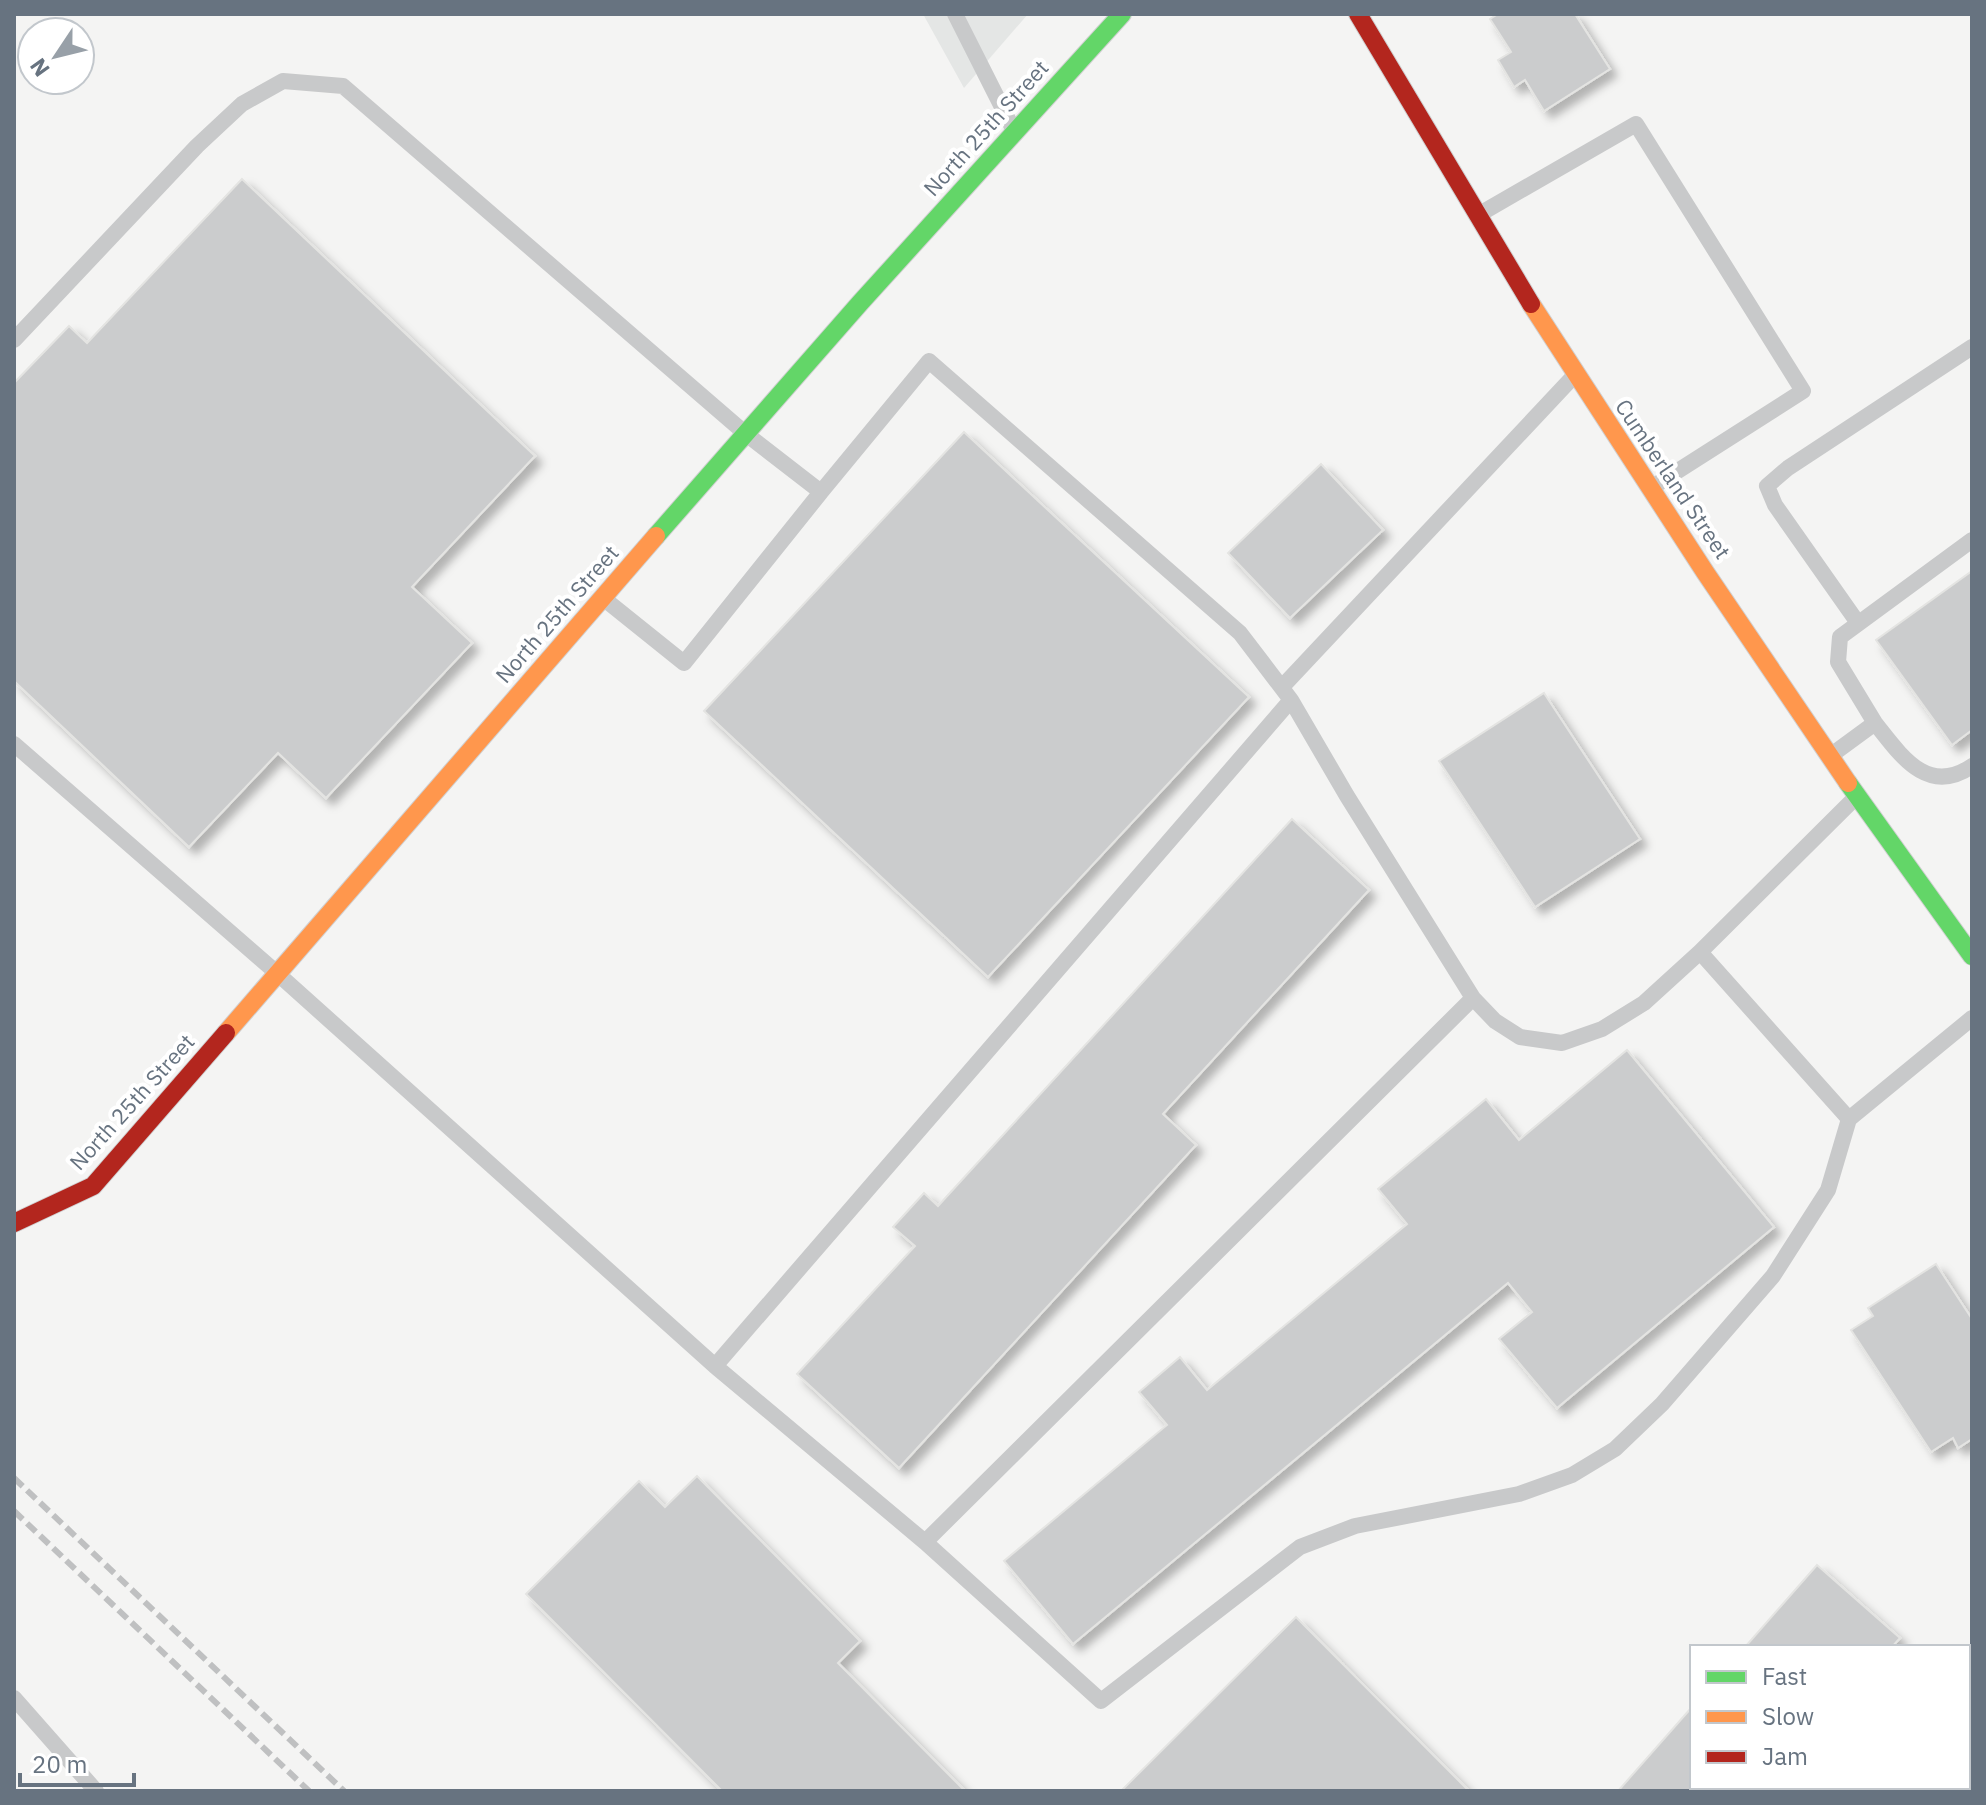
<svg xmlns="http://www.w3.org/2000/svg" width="1986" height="1805" viewBox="0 0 1986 1805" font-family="'IBM Plex Sans',sans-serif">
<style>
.built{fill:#e4e6e5}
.building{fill:#cbcccd;stroke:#e4e4e2;stroke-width:2;filter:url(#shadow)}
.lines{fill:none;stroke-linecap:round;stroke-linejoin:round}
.fast-casing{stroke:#d0d0d1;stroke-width:20}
.slow-casing{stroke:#d0d0d1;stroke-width:20}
.jam-casing{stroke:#d0d0d1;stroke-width:20}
.lane{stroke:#c8c9ca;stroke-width:16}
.fast{stroke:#63d668;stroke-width:18}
.slow{stroke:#ff974d;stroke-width:18}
.jam{stroke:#b3261e;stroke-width:18}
.rail{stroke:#bfc0c1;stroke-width:6;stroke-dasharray:12 6;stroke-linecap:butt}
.labels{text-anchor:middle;stroke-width:8;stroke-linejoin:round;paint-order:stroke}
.street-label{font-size:22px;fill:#677380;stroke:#fff}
</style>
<defs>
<filter id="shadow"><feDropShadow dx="7" dy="7" stdDeviation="4" flood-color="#0004"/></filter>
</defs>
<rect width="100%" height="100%" fill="#f4f4f3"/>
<path class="built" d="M923 14H1028L964 88Z"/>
<path class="building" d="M1498 14H1575L1610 69 1544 111 1525 80 1514 87 1498 60 1511 52 1490 19Z
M242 179 535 456 412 587 472 643 326 798 278 753 189 847 14 681V383L69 326 87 343Z
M964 432 1249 697 988 977 704 711Z
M1321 464 1383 530 1290 618 1228 553Z
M1972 571V730L1952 745 1876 640Z
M1544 693 1640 839 1535 907 1439 761Z
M1292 819 1369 890 1163 1114 1196 1145 899 1468 797 1374 915 1246 893 1227 924 1193 938 1206Z
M1627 1050 1774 1227 1557 1408 1499 1339 1532 1312 1508 1283 1073 1644 1004 1561 1167 1425 1139 1392 1180 1357 1207 1390 1407 1224 1378 1189 1486 1099 1519 1140Z
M1936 1264 1972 1319V1439L1958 1448 1953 1438 1931 1452 1851 1330 1873 1316 1868 1308Z
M697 1476 860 1641 838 1663 965 1791H722L526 1594 639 1481 665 1507Z
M1817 1565 1900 1638 1892 1647H1745Z
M1296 1617 1469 1791H1121Z
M1692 1707V1787H1768L1764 1791H1618Z"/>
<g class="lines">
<g class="fast-casing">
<path id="fast" d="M656 536 860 303 1122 14
M1848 783 1972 956"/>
</g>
<g class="slow-casing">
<path id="slow" d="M1531 304 1705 572 1848 783
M226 1033 656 536"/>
</g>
<g class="jam-casing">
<path id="jam" d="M1358 14 1531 304
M14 1223 93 1186 226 1033"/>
</g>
<path class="lane" d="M955 14 1013 129
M1478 215 1636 124 1803 391 1651 488
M14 340 197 146 242 104 283 81 343 86 746 434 821 492 929 361 1240 633 1291 700 1347 796 1473 998 1495 1021 1520 1037 1562 1043 1602 1029 1644 1003 1700 952
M603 598 684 663 821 492
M1858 623 1775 505 1767 486 1788 468 1972 347
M1282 687 1573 377
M1875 723 1838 662 1840 637 1972 540
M14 744 278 974 715 1366 1291 700
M1830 756 1875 723C1900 754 1927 797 1972 766
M1856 797 1700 952 1849 1119 1972 1018
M715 1366 925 1542 1473 998
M925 1542 1101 1701 1300 1547 1355 1526 1519 1494 1572 1475 1615 1449 1662 1404 1773 1276 1828 1190 1849 1119
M14 1698 96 1791"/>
<use href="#fast" class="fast"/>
<use href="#slow" class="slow"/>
<use href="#jam" class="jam"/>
<path class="rail" d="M14 1478 344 1791
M14 1511 309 1791"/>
</g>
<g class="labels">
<g class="street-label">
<text transform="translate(986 128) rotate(-48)" y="8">North 25th Street</text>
<text transform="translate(1673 479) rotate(56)" y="8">Cumberland Street</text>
<text transform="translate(557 614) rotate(-49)" y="8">North 25th Street</text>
<text transform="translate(132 1102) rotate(-48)" y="8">North 25th Street</text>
</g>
</g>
<rect width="1986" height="1805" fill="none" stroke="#677380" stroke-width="32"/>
<rect x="1690" y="1645" width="280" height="144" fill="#ffffff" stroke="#c2c7cc" stroke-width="2"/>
<rect x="1706" y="1671" width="40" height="12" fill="#63d668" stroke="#c2c7cc" stroke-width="2"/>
<text x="1762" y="1685" font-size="24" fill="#677380">Fast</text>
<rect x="1706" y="1711" width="40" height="12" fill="#ff974d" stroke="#c2c7cc" stroke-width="2"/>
<text x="1762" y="1725" font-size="24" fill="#677380">Slow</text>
<rect x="1706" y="1751" width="40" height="12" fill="#b3261e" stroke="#c2c7cc" stroke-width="2"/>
<text x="1762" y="1765" font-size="24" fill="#677380">Jam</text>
<g transform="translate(56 56) rotate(235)"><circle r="38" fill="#ffffff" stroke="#c2c7cc" stroke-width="2"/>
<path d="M0-6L14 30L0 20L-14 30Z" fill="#98a0a8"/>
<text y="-12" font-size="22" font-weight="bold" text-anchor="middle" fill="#677380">N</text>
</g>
<path d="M20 1773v12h114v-12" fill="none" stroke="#677380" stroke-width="4"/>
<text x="32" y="1773" font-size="24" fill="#677380" stroke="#ffffff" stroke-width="6" paint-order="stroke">20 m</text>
</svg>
